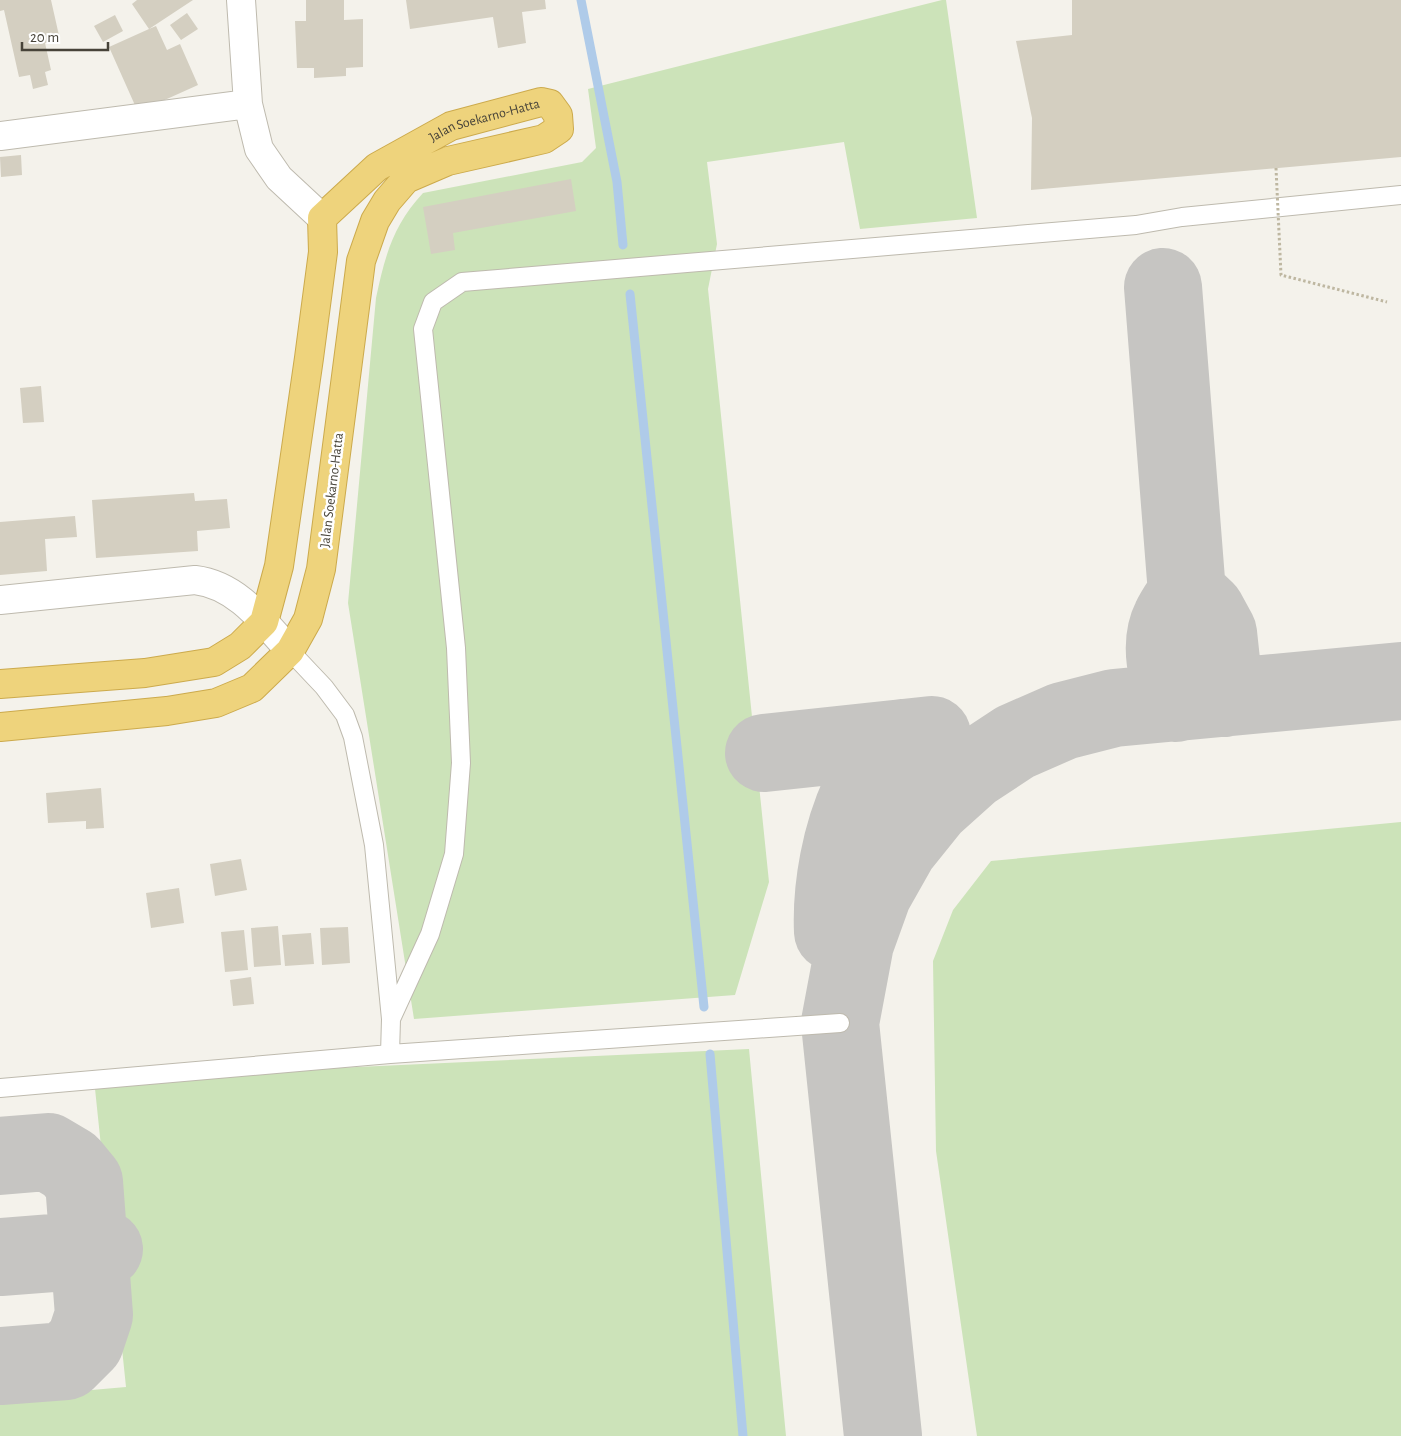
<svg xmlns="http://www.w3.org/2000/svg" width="1401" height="1436" viewBox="0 0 1401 1436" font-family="'Alegreya Sans',sans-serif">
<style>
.green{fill:#cce3b9}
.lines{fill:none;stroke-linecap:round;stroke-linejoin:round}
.stream{stroke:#afcbe9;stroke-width:9}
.taxiway{stroke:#c6c5c2;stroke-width:78}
.building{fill:#d4cfc1}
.lane-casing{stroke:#bebaae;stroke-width:20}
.street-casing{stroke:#bebaae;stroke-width:30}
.highway-casing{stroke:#ccaa4c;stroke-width:30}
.lane{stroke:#fff;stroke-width:18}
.street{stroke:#fff;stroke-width:28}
.highway{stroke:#eed37c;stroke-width:28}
.path-bridge{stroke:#beb7a1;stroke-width:3;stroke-dasharray:2.5 2.5;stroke-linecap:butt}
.labels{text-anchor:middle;stroke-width:5;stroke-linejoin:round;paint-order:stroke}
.street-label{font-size:14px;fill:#474339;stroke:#fff}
</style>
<rect width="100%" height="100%" fill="#f4f2eb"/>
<path class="green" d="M942 0H946L977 218 860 229 844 142 707 162 717 244 708 289 769 882 735 995 414 1019 348 603 376 298C385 256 393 225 423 193L582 162 596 148 588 89Z
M1401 822V1436H977L936 1151 933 961 953 910 991 861Z
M749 1049 786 1436H0V1398L126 1387 94 1079Z"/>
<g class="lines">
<path class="stream" d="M581 0 617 182 623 245
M630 294 704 1007
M710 1054 743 1436"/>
<path class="taxiway" d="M1163 287 1187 593
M1176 703C1168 677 1158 645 1171 619 1175 610 1182 601 1187 593L1206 611 1218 633 1225 698
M764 753 932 735
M833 932C831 887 841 834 860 793 870 773 886 755 902 738
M0 1156 48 1152 70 1165 84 1182 94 1315 85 1342 66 1361 0 1366
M0 1257 104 1249
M883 1436 840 1023 855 943 873 893 899 847 932 806 971 771 1015 742 1063 721 1114 708 1401 681"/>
</g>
<path class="building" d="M0 0H51L60 40 45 43 51 70 45 72 48 85 33 89 30 75 19 77 4 10 0 11Z
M137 0H193L149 29 156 26 167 50 180 44 198 85 138 112 109 47 149 29 132 4Z
M306 0H344V20L363 19V67L346 68V76L314 78V68H297L295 21H306Z
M406 0H545L546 9 522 12 526 43 498 48 493 17 410 29Z
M1072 0H1401V157L1031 190 1032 118 1016 41 1072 35Z
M187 13 198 29 181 40 170 25Z
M115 15 123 31 103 42 94 26Z
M21 155 22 175 1 177 0 157Z
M571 179 576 211 453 233 455 250 431 254 423 207Z
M41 386 44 422 23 423 20 388Z
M194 493 195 501 227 499 230 528 197 531 198 551 96 558 92 500Z
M75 516 77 537 45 539 47 571 0 575V522Z
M101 788 104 828 86 829V821L48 823 46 793Z
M241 859 247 890 215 896 210 864Z
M179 888 184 923 151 928 146 893Z
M278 926 281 965 254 967 251 928Z
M348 927 350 963 322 965 320 928Z
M244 930 248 970 225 972 221 932Z
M311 933 314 964 285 966 282 935Z
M251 977 254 1004 233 1006 230 980Z"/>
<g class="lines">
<g class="lane-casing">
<path id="lane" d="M290 651 324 687 345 715 353 737 374 845 391 1019 390 1054
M391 1019 430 934 454 854 461 763 456 648 423 329 433 302 462 282 1136 225 1182 217 1401 195
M0 1088 390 1054 840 1023"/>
</g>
<g class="street-casing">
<path id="street" d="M241 0 248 104 259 149 279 178 322 218
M0 136 248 104
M0 600 195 580C237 585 263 621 290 651"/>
</g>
<g class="highway-casing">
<g id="highway">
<path id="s1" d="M0 684 145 673 214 662 240 646 264 622 279 566 309 358 323 252 322 218 377 167 451 126 541 102 550 104 558 115 559 129 544 139 448 161 406 179 387 201 375 221 361 261 321 569 308 619 290 651 252 688 216 703 167 711 0 727"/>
</g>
</g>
<use href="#lane" class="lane"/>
<use href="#street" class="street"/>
<use href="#highway" class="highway"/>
<path class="path-bridge" d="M1276 168 1281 275 1387 302"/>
</g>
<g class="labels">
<g class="street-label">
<text dy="5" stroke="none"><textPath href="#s1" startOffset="882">Jalan Soekarno-Hatta</textPath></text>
<text transform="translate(331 490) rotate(-83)" y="5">Jalan Soekarno-Hatta</text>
</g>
</g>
<path d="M22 42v8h86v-8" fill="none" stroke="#474339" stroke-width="2.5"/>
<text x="30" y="42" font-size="15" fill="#474339" stroke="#ffffff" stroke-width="4" paint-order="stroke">20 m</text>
</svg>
